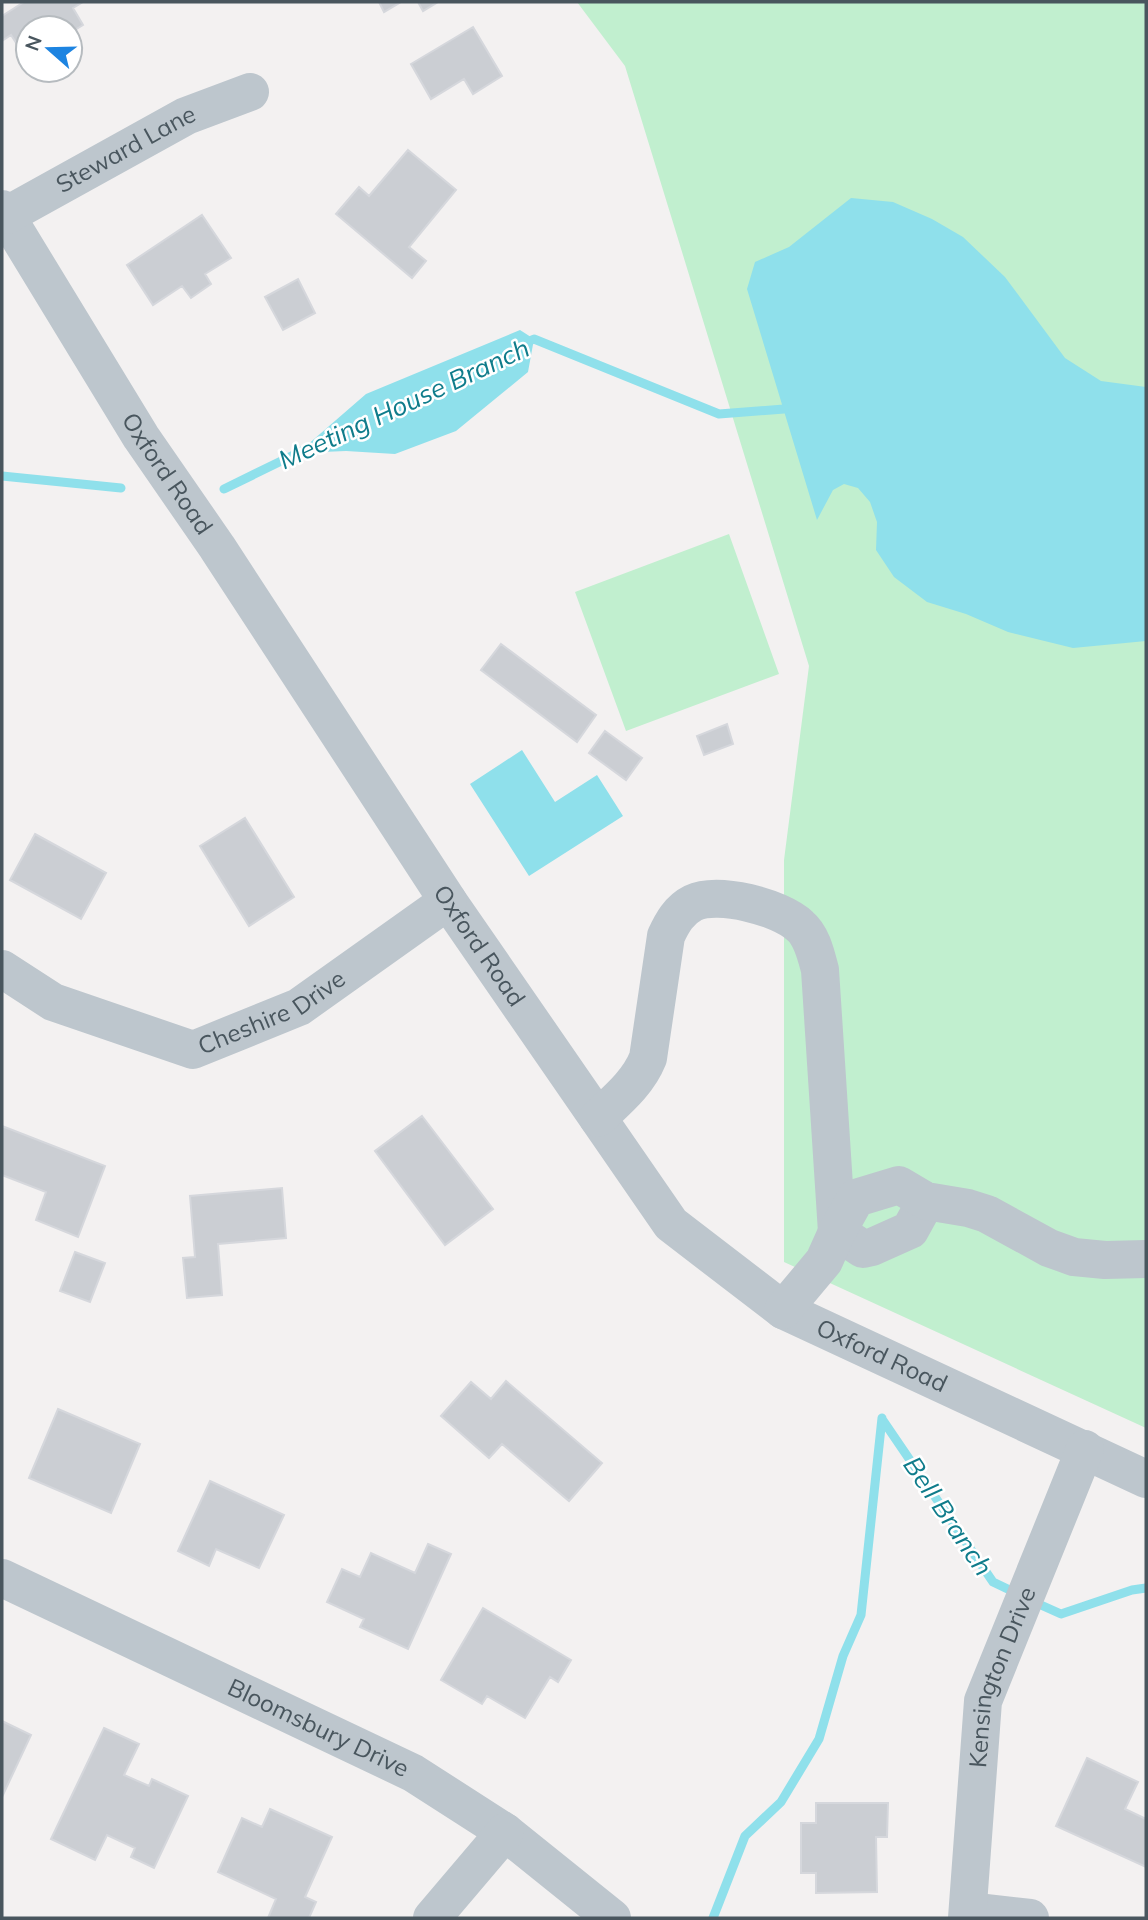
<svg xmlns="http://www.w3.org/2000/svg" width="1148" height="1920" viewBox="0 0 1148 1920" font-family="Mulish,sans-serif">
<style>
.green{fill:#c1efcf}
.water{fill:#8fe0eb}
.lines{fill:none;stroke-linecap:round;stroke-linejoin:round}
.stream{stroke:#8fe0eb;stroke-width:9}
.building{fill:#cbced3;stroke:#d5d7dc;stroke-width:2}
.minor{stroke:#bdc6cd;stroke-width:38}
.labels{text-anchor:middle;stroke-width:5;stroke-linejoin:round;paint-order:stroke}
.street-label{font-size:24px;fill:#49565e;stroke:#fff}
.water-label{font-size:26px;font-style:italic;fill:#0f7c8b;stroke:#fff}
</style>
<rect width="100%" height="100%" fill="#f3f1f1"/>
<path class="green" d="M577 2H1146V1428L784 1262V860L809 666 625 66Z
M729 534 779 674 626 731 575 592Z"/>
<path class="water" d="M851 198 893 202 932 219 963 237 1005 277 1065 358 1101 381 1146 387V641L1073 648 1008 632 966 614 927 602 894 577 876 550 877 522 870 502 858 488 844 484 833 490 817 520 747 289 755 262 789 247Z
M520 330 534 339 528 372 456 431 395 454 346 451 298 453 366 394Z
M522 750 555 802 597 775 623 816 529 876 470 784Z"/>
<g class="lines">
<path class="stream" d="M525 343 534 339 719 414 784 409
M2 476 121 488
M224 489 308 448
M882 1419 993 1582 1016 1593
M1032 1601 1061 1614 1132 1590 1146 1588
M713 1918 745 1836 781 1802 819 1739 843 1656 861 1615 882 1418"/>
</g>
<path class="building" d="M24 2H83L73 8 83 25 70 33V28H28L27 60 11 35 2 41V16Z
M379 2H401L384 12Z
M418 2H438L423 11Z
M473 27 502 76 473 94 464 79 431 99 411 64Z
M408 150 456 190 409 247 426 261 412 278 336 214 359 187 369 196Z
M202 215 231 258 205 274 211 284 191 298 182 286 153 305 127 265Z
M298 279 315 313 283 330 265 297Z
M501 644 596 715 577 742 481 670Z
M727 724 733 744 704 755 697 736Z
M605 731 642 758 626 780 589 753Z
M245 818 294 897 249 926 200 846Z
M35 834 106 873 81 919 10 880Z
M422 1116 493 1209 445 1245 375 1151Z
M2 1126 105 1166 78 1237 36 1220 46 1192 2 1175Z
M282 1188 286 1238 218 1244 222 1295 187 1298 183 1258 195 1257 190 1196Z
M75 1252 105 1263 90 1302 60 1291Z
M506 1381 602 1463 569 1501 502 1444 489 1458 441 1416 471 1382 491 1399Z
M58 1409 140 1444 111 1513 29 1478Z
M210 1481 284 1515 259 1568 216 1549 209 1566 178 1551Z
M428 1544 451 1554 408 1649 360 1627 364 1619 327 1602 342 1569 360 1577 371 1553 415 1573Z
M483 1608 571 1660 558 1682 550 1677 525 1718 487 1696 482 1704 441 1680Z
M2 1721 31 1735 2 1797Z
M104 1728 139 1744 124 1775 149 1786 152 1779 188 1796 154 1868 131 1857 135 1848 107 1835 95 1860 51 1839Z
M1087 1758 1138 1782 1125 1809 1146 1819V1867L1056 1826Z
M816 1803H888L887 1837H876L877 1892 816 1893V1873H801V1823H816Z
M270 1809 332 1837 305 1897 316 1902 309 1918H268L276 1899 218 1872 242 1818 262 1827Z"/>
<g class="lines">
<g class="minor">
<path id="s1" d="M2 209 141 437 217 547 448 901 671 1224 783 1310 1146 1479"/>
<path id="s2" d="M7 215 186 116 250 92"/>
<path id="s3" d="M2 969 53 1002 193 1050 299 1007 448 901"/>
<path d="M598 1118C617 1100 638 1083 648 1058L666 936C672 923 679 910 693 903 718 891 780 907 800 926 812 936 816 955 820 970L837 1232"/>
<path d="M837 1232 863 1249 872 1247 910 1230 926 1201"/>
<path d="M783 1310 824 1261 837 1232 856 1198 899 1185 926 1201 968 1208 987 1214 1049 1248 1074 1257 1105 1260 1146 1259"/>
<path id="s4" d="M2 1578 413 1773 505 1832 612 1918"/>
<path d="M968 1911 1030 1918"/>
<path d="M432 1918 505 1832"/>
<path id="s5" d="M967 1918 983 1701 1085 1449"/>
</g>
</g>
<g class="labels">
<g class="street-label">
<text dy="8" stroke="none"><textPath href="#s2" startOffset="136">Steward Lane</textPath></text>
<text dy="8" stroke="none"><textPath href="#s1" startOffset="312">Oxford Road</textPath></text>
<text dy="8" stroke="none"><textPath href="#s1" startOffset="878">Oxford Road</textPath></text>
<text dy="8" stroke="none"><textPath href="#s3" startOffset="296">Cheshire Drive</textPath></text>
<text dy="8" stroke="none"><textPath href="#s1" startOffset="1466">Oxford Road</textPath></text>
<text dy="8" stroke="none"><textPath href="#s5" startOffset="245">Kensington Drive</textPath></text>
<text dy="8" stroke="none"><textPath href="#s4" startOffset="350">Bloomsbury Drive</textPath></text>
</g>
<g class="water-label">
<text transform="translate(404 404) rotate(-25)" y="9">Meeting House Branch</text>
<text transform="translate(948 1516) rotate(56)" y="9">Bell Branch</text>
</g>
</g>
<rect width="1148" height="1920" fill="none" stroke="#49565e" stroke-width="7"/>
<g transform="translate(49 49) rotate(290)"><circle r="33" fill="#ffffff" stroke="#b6bbbf" stroke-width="2"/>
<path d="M0-5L12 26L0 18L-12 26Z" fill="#1d84e1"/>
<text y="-10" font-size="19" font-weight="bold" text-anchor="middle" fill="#49565e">N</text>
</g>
</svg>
